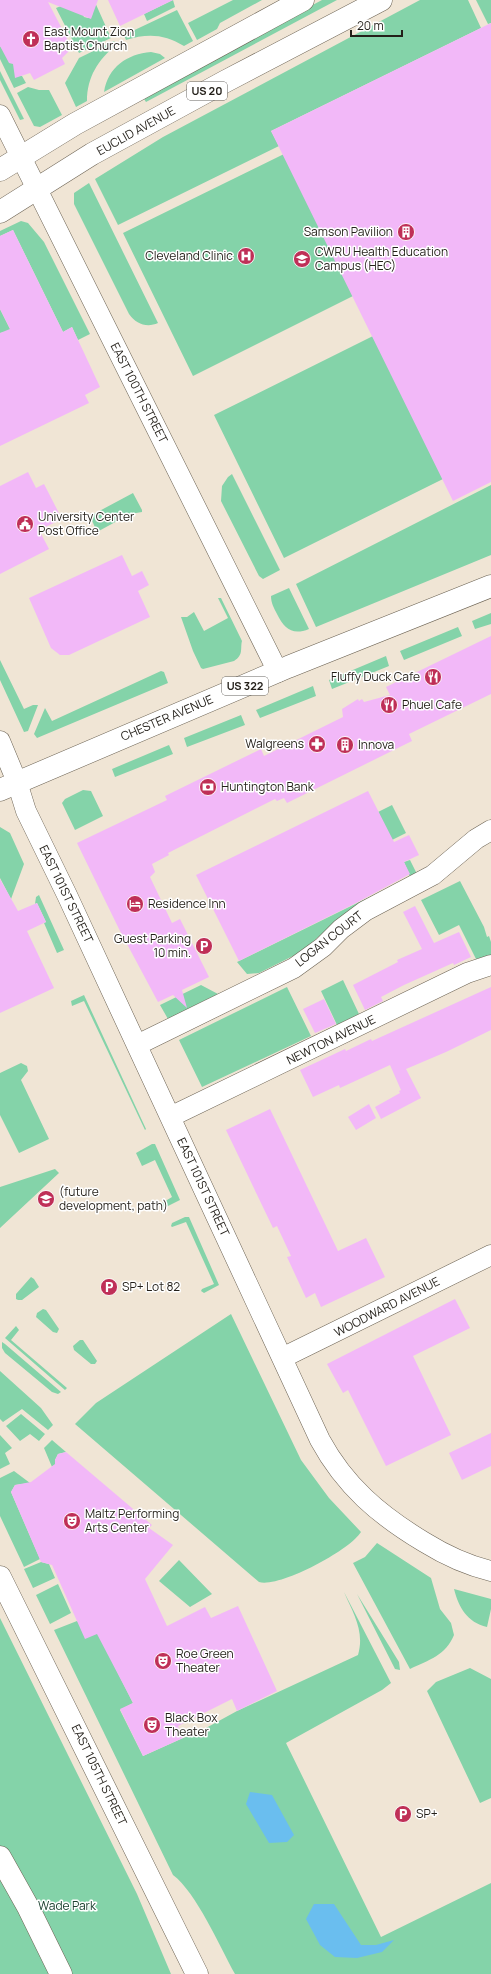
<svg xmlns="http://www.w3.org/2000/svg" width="491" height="1974" viewBox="0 0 491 1974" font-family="Manrope,sans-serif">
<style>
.green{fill:#84d3a9}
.water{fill:#6abeef}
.building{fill:#f2b8f8}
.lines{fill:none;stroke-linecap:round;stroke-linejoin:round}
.minor-casing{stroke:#6b6253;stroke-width:21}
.secondary-casing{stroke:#6b6253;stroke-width:23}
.primary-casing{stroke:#6b6253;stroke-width:23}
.minor{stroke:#fff;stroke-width:20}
.secondary{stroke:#fff;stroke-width:22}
.primary{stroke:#fff;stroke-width:22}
.labels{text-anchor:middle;stroke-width:3;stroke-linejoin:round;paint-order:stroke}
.shield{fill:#fff;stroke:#65625e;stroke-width:1}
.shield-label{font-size:11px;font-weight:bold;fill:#231f19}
.poi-label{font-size:12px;fill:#231f19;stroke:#fff;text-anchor:start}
.street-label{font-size:12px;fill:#231f19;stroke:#fff}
.park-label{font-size:12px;fill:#1b412f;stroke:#fff}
</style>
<rect width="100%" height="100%" fill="#f0e5d5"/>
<path class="green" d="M76 0 84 17 88 18 92 16 94 0 111 38 79 53 56 8Z
M173 0 175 7 147 21 144 14Z
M233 0H262L220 23 217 29 197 40 188 23Z
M322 0H337L146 102 142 96Z
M420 0H468L481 28 271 131 279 146 118 225 95 179 163 137Z
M476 0H491V23L488 24Z
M177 10 193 41 184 46C165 34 147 33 126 40L124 35Z
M114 41 116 45C98 60 87 77 87 101L76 107 65 83 79 58Z
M0 46 15 65 17 76H22L26 83 14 88 0 59Z
M151 52 160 54 165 58 104 92C108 67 127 54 151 52Z
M0 71 24 119 20 120 0 80Z
M28 87 39 90H49L62 115 40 127 34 126 17 93Z
M284 154 353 296 193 376 123 233Z
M89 183 158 323C147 328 136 324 129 314L74 204V193Z
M21 221 28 223 44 242 90 334 78 340 72 327 63 332 13 230 0 236V231Z
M0 309 11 331 0 333Z
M373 336 443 479 284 558 214 415Z
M232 474 280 570 263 579 259 576 221 501 222 486 228 477Z
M491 485V555L316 627 296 584Z
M133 493 142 510V512L130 514 97 532 90 516Z
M289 588 309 629C292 636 284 628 277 614 274 608 271 603 271 596Z
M218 598H221L242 641C240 648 244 655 234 661L203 669 201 668 193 651 181 617H187L194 612 204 631 228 618Z
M491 613V624L475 629 472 621Z
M458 627 462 636 404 660 400 651Z
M386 656 389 666 332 689 329 680Z
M0 660 24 709 33 705H38L28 731 24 732 0 680Z
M161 671 164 672 168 683 37 738 34 734 45 708 52 721Z
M313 686 316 696 260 718 256 710Z
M241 715 245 725 187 747 184 738Z
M169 745 173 754 115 777 112 769Z
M83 790 91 791 103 816 75 830 62 803 65 799Z
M392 805 406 833 392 840 378 812Z
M0 827 10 833 24 864 11 899 0 878Z
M410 860 417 874 333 924 301 952 259 973 247 974 237 962 410 877 404 862Z
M460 881 484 927 487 937 489 936 491 942V955L476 959 459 925 439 935 421 900Z
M39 895 64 950 57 953 44 923 46 922 37 903 35 904 36 897Z
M343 980 359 1014 337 1025 321 991Z
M201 985 218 994 168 1019 160 1005Z
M287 987 311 1036 202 1087 179 1040Z
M84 995 146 1129 145 1130 84 1001 72 1006 71 1001Z
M21 1063 27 1066 28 1071 21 1080 49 1139 19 1153 0 1115V1073Z
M152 1144H155L180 1200 164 1208 161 1206 162 1203 172 1197 155 1160 142 1166 136 1153Z
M55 1169 59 1173 0 1228V1187Z
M185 1217H189L219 1285 204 1293 201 1291 202 1289 214 1284 186 1222 172 1227 171 1226 172 1223Z
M31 1277 34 1279 39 1287 22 1300H18L16 1299V1294Z
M43 1309 46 1310 59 1329 57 1333 53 1332 36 1317 37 1313Z
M231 1314 301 1460 329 1498 361 1532C350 1550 280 1588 259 1582L75 1424 96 1403Z
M16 1326 19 1330 11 1340 67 1388 65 1390 5 1338Z
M80 1340H83L97 1361 95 1364H91L74 1350 73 1346Z
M2 1342 5 1344 61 1392 58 1394 52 1392 5 1353 2 1348Z
M0 1371 41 1408 53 1425 48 1430 22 1409 3 1422 0 1419Z
M21 1414 45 1434 39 1441 30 1434 20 1441 6 1426Z
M0 1435 12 1448 5 1453 10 1464 0 1469Z
M52 1440 66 1452 58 1454 55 1460V1465L52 1467 44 1448Z
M14 1471 30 1483 15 1485 11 1492 40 1559 24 1567 0 1516V1478Z
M377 1543 431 1578 440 1609 451 1623 454 1635C446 1655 429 1660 410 1669L353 1563 365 1557Z
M179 1560 212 1594 190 1607 159 1581Z
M41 1562 49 1564 55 1578 33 1588 24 1569Z
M58 1584 71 1613 50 1624 36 1595Z
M454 1589 491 1599V1609L487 1627C467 1622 459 1608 454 1589Z
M344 1592 391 1683 382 1690 286 1743 381 1937 491 1883V1974H235C220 1947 196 1892 173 1875L54 1630 77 1621 98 1633 133 1703 120 1710 143 1756 183 1738 195 1734 237 1711 358 1655C365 1631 353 1613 344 1592Z
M357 1594 399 1662 400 1670 395 1669Z
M0 1618 137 1894 171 1974H0Z
M470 1668 491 1679V1798L480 1803 427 1691 436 1682Z"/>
<path class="water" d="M250 1792 272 1795 294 1835 287 1842 269 1843 246 1804Z
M314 1904H334L361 1945H376L394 1940 382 1952 357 1958 335 1957 320 1945 306 1919Z"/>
<path class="building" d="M0 0H98L91 19 48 2 72 48 62 58 65 64 34 80 30 73 15 78 13 64 9 63 0 46Z
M108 0H173L120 26Z
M491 23V482L453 501 271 131Z
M13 230 63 332 72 327 100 387 85 395 89 403 0 446V333L10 329 0 309V236Z
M28 472 36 488 44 484 62 519 39 530 49 549 0 574V486Z
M122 555 132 576 142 571 149 585 138 591 150 617 69 655H60L51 648 29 598Z
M491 636V694L409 734 412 741 287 803 284 798 277 801 275 799 168 853 169 855 152 864 155 872 150 877 172 923 180 919 209 977 182 990 187 1008 173 995 158 1002 119 929 77 843 167 800 165 796 261 749 264 756 343 717 342 709 358 699 359 701 362 699 364 702 390 695 386 687Z
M368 791 394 842 409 835 419 855 404 862 410 874 356 903 239 961 196 875Z
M0 879 18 911 37 903 46 922 27 931 54 988 0 1013Z
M415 906 434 943 459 932 471 957 454 965 453 963 404 985 381 997 383 1001 365 1010 353 985 398 962 397 960 422 949 403 912Z
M491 987V1030L446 1052 406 1069 421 1098 381 1119 375 1107 400 1093 399 1091 401 1090 390 1065 340 1088 339 1085 313 1097 300 1070 345 1049 346 1051 371 1039 372 1041Z
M324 999 336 1024 315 1033 303 1009Z
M369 1104 376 1118 356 1130 348 1117Z
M270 1109 338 1251 366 1238 385 1277 321 1307 315 1293 306 1298 287 1257 291 1256 277 1226 273 1228 226 1130Z
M455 1299 470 1328 413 1356 451 1435 386 1466 348 1390 343 1393 327 1364Z
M491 1433V1466L462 1480 449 1453Z
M66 1452 152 1525 149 1528 173 1545 145 1579 167 1626 205 1607 211 1618 238 1606 277 1691 237 1711 232 1699 178 1726 183 1738 143 1756 120 1709 133 1703 97 1634 85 1639 52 1565 41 1562 11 1492 15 1485 31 1482 55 1464V1460L58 1454Z"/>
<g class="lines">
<g class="minor-casing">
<path id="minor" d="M0 115 278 672
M0 741 17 782 26 811 67 895 320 1440C345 1486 379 1515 424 1542 445 1555 466 1565 491 1571
M137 1045 294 968 323 947 341 929 365 911 433 875 476 839 491 830
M170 1117 467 973 491 965
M282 1358 491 1255"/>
</g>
<g class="secondary-casing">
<path id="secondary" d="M0 1577 197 1974
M0 1857 28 1907 61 1974"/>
</g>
<g class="primary-casing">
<path id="primary" d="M0 170 75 124 303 0
M0 212 92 154 226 81 381 0
M0 790 288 667 491 586"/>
</g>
<use href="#minor" class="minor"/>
<use href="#secondary" class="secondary"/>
<use href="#primary" class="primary"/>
</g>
<defs>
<g id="church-disc" transform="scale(0.9)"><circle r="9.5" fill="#bf2f57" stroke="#fff"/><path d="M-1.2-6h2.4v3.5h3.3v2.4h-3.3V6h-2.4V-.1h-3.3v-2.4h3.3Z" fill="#fff"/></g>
<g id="building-disc" transform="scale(0.9)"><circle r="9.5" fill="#bf2f57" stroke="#fff"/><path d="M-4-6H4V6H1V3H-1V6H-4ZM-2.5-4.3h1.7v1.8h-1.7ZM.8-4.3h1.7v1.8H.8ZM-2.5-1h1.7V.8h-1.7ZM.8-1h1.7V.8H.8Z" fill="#fff"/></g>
<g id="hospital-disc" transform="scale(0.9)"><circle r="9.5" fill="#bf2f57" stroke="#fff"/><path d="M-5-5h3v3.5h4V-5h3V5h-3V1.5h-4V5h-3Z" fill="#fff"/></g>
<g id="university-disc" transform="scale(0.9)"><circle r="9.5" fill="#bf2f57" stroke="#fff"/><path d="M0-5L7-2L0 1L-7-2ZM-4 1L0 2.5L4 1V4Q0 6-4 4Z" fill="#fff"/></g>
<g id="civic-disc" transform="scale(0.9)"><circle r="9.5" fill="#bf2f57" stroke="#fff"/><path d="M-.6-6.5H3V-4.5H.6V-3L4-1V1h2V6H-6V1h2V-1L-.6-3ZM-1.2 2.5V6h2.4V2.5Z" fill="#fff"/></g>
<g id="restaurant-disc" transform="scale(0.9)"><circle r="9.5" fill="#bf2f57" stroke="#fff"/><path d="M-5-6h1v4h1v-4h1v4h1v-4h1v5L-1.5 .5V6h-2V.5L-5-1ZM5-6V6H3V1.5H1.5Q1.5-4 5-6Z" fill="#fff"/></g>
<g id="pharmacy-disc" transform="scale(0.9)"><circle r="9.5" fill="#bf2f57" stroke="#fff"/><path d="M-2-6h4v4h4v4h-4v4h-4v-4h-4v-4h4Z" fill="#fff"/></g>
<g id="bank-disc" transform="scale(0.9)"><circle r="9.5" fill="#bf2f57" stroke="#fff"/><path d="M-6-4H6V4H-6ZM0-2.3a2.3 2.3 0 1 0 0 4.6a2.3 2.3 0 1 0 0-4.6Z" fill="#fff"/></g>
<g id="hotel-disc" transform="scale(0.9)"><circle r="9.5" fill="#bf2f57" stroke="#fff"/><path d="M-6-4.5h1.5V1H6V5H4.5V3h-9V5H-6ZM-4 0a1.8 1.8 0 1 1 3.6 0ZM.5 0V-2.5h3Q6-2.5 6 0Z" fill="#fff"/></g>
<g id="parking-disc" transform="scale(0.9)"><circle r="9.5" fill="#bf2f57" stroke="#fff"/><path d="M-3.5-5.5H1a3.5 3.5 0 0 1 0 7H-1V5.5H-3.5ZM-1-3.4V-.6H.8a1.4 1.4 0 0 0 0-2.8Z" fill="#fff"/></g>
<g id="theatre-disc" transform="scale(0.9)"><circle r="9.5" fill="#bf2f57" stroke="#fff"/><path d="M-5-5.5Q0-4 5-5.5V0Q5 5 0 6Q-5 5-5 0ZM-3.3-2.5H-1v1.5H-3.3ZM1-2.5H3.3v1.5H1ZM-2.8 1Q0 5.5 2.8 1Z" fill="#fff"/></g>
</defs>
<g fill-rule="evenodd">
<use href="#church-disc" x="31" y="39"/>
<use href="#building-disc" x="406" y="232"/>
<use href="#hospital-disc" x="246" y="256"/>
<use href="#university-disc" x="302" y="259"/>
<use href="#civic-disc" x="25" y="524"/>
<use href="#restaurant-disc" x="433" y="677"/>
<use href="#restaurant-disc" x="389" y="705"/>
<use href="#pharmacy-disc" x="317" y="744"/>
<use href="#building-disc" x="345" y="745"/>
<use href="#bank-disc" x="208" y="787"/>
<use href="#hotel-disc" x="135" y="904"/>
<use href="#parking-disc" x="204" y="946"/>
<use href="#university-disc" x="46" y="1199"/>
<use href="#parking-disc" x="109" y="1287"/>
<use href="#theatre-disc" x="72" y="1521"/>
<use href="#theatre-disc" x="163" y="1661"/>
<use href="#theatre-disc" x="152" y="1725"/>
<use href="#parking-disc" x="403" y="1814"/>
</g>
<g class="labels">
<g class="shield">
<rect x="187" y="82" width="40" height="18" rx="3"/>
<rect x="222" y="677" width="46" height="18" rx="3"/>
</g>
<g class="shield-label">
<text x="207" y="95">US 20</text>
<text x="245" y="690">US 322</text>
</g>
<g class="poi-label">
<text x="44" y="36">East Mount Zion<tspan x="44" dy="14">Baptist Church</tspan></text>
<text x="393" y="236" text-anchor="end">Samson Pavilion</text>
<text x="315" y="256">CWRU Health Education<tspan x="315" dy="14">Campus (HEC)</tspan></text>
<text x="233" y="260" text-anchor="end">Cleveland Clinic</text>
<text x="38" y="521">University Center<tspan x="38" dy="14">Post Office</tspan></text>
<text x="420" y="681" text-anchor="end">Fluffy Duck Cafe</text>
<text x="402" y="709">Phuel Cafe</text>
<text x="304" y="748" text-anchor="end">Walgreens</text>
<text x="358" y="749">Innova</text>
<text x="221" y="791">Huntington Bank</text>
<text x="148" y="908">Residence Inn</text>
<text x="191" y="943" text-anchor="end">Guest Parking<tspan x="191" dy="14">10 min.</tspan></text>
<text x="59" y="1196">(future<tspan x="59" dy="14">development, path)</tspan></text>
<text x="122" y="1291">SP+ Lot 82</text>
<text x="85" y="1518">Maltz Performing<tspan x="85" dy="14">Arts Center</tspan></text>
<text x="176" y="1658">Roe Green<tspan x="176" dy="14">Theater</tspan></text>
<text x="165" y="1722">Black Box<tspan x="165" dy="14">Theater</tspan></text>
<text x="416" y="1818">SP+</text>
</g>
<g class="street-label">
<text transform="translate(136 131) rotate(-29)" y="4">EUCLID AVENUE</text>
<text transform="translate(139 393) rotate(63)" y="4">EAST 100TH STREET</text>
<text transform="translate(167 718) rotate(-23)" y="4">CHESTER AVENUE</text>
<text transform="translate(66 894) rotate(64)" y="4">EAST 101ST STREET</text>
<text transform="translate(329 939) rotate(-38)" y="4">LOGAN COURT</text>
<text transform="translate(331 1040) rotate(-26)" y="4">NEWTON AVENUE</text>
<text transform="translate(203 1187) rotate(65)" y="4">EAST 101ST STREET</text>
<text transform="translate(387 1307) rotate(-27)" y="4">WOODWARD AVENUE</text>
<text transform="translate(99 1775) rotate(64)" y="4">EAST 105TH STREET</text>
</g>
<g class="park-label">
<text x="67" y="1910">Wade Park</text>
</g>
</g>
<path d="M351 30v6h51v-6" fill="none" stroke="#231f19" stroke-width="2"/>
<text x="357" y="30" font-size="12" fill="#231f19" stroke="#ffffff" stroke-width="3" paint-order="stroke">20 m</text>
</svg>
